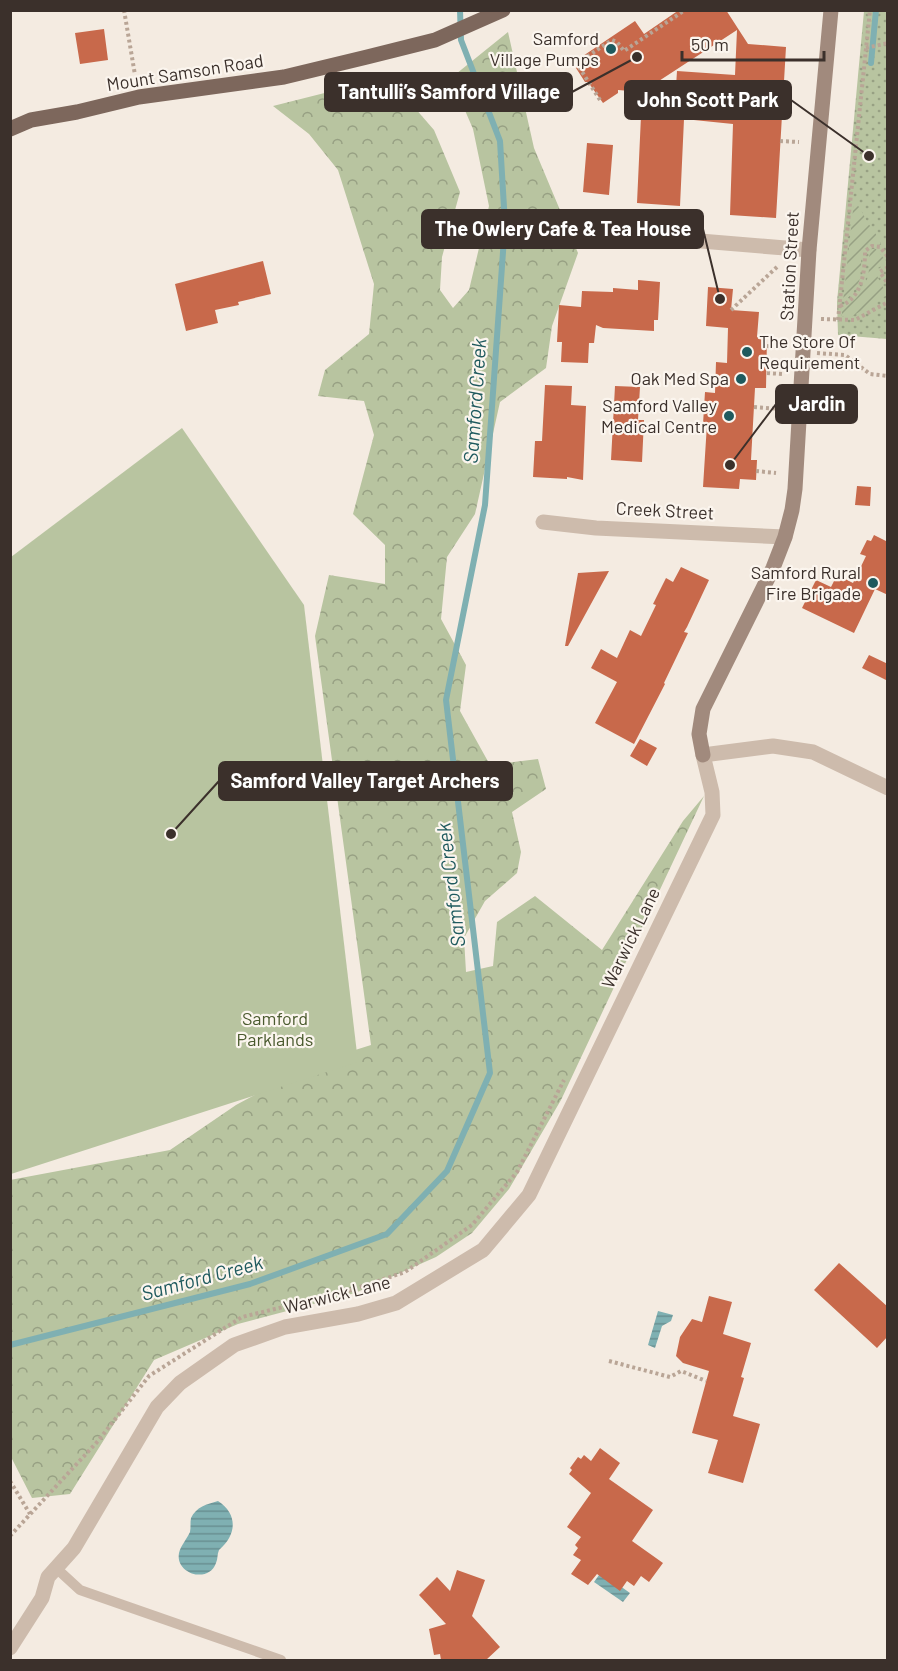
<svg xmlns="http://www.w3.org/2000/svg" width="898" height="1671" viewBox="0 0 898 1671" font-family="Barlow,sans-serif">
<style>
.grass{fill:url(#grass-dots)}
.forest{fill:url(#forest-crowns)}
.garden{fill:url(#garden-furrows)}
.pitch{fill:#b8c4a0}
.water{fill:url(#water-rules)}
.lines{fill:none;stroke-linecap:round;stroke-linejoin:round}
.stream{stroke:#7fb0b2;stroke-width:6}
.building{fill:#c8694b}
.path{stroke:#b9a596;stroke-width:4;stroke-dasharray:3 3;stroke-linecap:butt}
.lane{stroke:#cdbbac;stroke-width:10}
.street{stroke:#cdbbac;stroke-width:15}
.secondary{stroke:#a18a7d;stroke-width:15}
.primary{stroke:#7d675c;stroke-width:15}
.poi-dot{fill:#1f5a5e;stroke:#fbf5ee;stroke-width:2}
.labels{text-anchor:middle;stroke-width:4.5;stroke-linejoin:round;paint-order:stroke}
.poi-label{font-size:18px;fill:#3b302b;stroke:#fbf5ee;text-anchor:end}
.street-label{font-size:18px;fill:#3b302b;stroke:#fbf5ee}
.park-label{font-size:18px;fill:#4a5a2e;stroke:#fbf5ee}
.water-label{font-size:20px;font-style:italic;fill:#1f5a5e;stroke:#fbf5ee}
.leader{fill:none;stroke:#3b302b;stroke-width:2}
.callout-dot{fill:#3b302b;stroke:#fbf5ee;stroke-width:2}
.callout{fill:#3b302b;stroke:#3b302b;stroke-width:2}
.callout-label{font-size:20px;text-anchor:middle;font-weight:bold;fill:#fff}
</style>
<defs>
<pattern id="grass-dots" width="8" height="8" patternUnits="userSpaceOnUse" patternTransform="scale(1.5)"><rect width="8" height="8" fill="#b8c4a0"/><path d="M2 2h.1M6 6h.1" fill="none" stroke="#97a083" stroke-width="1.8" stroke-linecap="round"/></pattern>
<pattern id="forest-crowns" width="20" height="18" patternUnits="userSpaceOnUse" patternTransform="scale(1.5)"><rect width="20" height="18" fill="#b8c4a0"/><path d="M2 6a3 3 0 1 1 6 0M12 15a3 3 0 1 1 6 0" fill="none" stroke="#97a083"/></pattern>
<pattern id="garden-furrows" width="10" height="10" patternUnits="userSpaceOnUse" patternTransform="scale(1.5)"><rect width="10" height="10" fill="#b8c4a0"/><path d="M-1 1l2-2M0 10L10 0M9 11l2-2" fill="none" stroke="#97a083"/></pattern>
<pattern id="water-rules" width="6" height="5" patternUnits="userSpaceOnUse" patternTransform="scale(1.5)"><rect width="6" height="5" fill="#7fb0b2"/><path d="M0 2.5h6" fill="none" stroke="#699091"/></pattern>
</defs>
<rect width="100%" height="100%" fill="#f4ebe1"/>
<path class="grass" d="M864 11H887V339L838 335 837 302Z"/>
<path class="forest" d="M508 32 534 148 578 253 552 326 546 368 500 402 475 514 447 557 441 619 466 665 460 711 490 765 538 759 546 789 512 812 521 852 517 873 485 901 464 938 466 972 493 966 497 922 535 896 602 950 683 821 704 796 561 1100 509 1189 472 1233 436 1257 355 1293 238 1324 154 1360 70 1494 32 1498 11 1457 10 1180 170 1150 236 1105 314 1063 371 1045 315 636 329 575 385 584V545L353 514 374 435 364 401 318 396 325 370 369 334 374 284 338 170 309 134 273 106 388 77 434 130 460 192 442 257 440 290 453 308 469 290 489 206 473 129 451 78Z"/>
<path class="garden" d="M854 201C861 208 863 215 868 223 873 231 879 236 881 245 856 236 863 263 860 278 858 287 851 296 843 302Z
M872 249H876L887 262 878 268 875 272 887 295 851 317 842 316V307C858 302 868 284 869 269 869 261 868 256 872 249Z"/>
<path class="pitch" d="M182 428 304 605 358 1062 11 1174V557Z"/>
<path class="water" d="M658 1311 673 1315 671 1321 662 1326 655 1348 648 1345Z
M218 1501C238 1514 237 1535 219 1550 217 1554 218 1559 216 1563 209 1584 175 1574 179 1553 181 1545 187 1539 190 1532 191 1527 190 1523 191 1518 196 1507 207 1504 218 1501Z
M604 1568 606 1576 630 1593 623 1602 594 1582Z"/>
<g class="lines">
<path class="stream" d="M871 63 876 10
M10 1345 250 1284 387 1234 447 1171 490 1073 446 700 485 505 505 224 500 141 461 40 460 10"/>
</g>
<path class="building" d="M679 10H726L748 44 786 47 776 218 730 215 733 124 684 119 680 206 637 203 641 116 674 118 677 71 735 75 737 30 642 92 618 90V93L603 103 588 82H585L576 68 577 60 635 21 644 34Z
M104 29 108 60 80 64 75 33Z
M587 143 613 145 609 195 583 192Z
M263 261 271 294 238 302 239 305 215 310 218 323 186 331 175 284Z
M638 280 660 282 658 320H654V331L603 328 596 325 594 343H589L588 363 561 362 562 342H557L559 305 581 307 582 291 613 292V288L638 290Z
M708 287 733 289 731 310 759 312 757 337H767L766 388H755L751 460H757L756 480 740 479 739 489 703 487 707 424H703L705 392 715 393 716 362 727 363 728 328 706 326Z
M545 385 572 386 571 405 586 406 583 480 567 477V479L533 477 535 441H542Z
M615 386 640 387 638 420H644L642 462 611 460Z
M857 486 871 487 870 506 855 505Z
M874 535 888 542V595L875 589 854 633 802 608 816 580 831 587 837 575 853 583 866 556 860 554 867 540 871 541Z
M681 567 709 580 687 627 684 632 688 633 664 683 665 684 634 744 595 723 617 682 591 668 601 649 617 658 630 630 641 636 656 605 653 604 666 578 673 582Z
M609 571 568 646H565L578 573Z
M869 655 888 664V681L862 668Z
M640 739 657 748 647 766 630 756Z
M839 1263 888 1307V1336L877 1348 814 1290Z
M709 1296 732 1302 723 1334 751 1343 741 1377 744 1378 733 1416 760 1424 743 1483 708 1473 718 1440 692 1433 709 1371 683 1363 676 1356 680 1337 692 1319 702 1322Z
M600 1448 620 1463 609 1479 653 1510 632 1541 663 1563 649 1582 641 1576 634 1586 627 1581 620 1591 597 1574 588 1585 571 1574 581 1560 573 1555 578 1548 575 1545 581 1537 567 1527 591 1493 569 1474 572 1470 570 1468 578 1457 581 1459 584 1455 591 1461Z
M457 1570 485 1580 472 1616 500 1647 486 1660H441L440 1654 434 1655 429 1629 446 1624 419 1595 437 1577 450 1591Z"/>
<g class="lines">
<path class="path" d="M124 10 135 75
M866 48 888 43
M600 100 579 67V62L612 40 617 42 624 51 685 10
M780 141 799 142
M888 267 880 272 888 284
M840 306C862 298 865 272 865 251L872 246 880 247 888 257
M731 310 778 266
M821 319 855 320 888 302
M838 320 870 10
M766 346 783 347
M817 353 845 355 870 374 888 376
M767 373 782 374
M754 407 780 409
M756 471 776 473
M609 1361 670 1377 681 1371 706 1381
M10 1481 30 1514
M10 1536 98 1441 149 1376 242 1317 345 1292 405 1272 472 1225 517 1172 564 1080"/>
<path class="lane" d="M56 1568 80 1590 281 1660"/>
<path class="street" d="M591 229 604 233 809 250
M543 522 596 528 785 537
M10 1648 42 1598 48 1577 74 1548 157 1407 180 1383 234 1345 285 1327 358 1314 396 1303 483 1250 529 1195 713 815 712 792 703 755 773 746 813 752 888 788"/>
<path class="secondary" d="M703 755 699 734 703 709 773 568 785 537 792 510 795 489 809 250 831 10"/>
<path class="primary" d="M10 129 31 120 77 112 139 97 284 77 367 57 435 40 503 10"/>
</g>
<g class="poi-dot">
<circle cx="611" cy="49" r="6"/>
<circle cx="747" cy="352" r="6"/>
<circle cx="741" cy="379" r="6"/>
<circle cx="729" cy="416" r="6"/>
<circle cx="873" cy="583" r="6"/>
</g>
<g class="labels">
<g class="poi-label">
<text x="599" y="45">Samford<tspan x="599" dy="21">Village Pumps</tspan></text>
<text x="759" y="348" text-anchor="start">The Store Of<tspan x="759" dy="21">Requirement</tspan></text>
<text x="729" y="385">Oak Med Spa</text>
<text x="717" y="412">Samford Valley<tspan x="717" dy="21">Medical Centre</tspan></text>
<text x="861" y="579">Samford Rural<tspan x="861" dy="21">Fire Brigade</tspan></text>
</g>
<g class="street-label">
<text transform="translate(185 73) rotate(-9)" y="6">Mount Samson Road</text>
<text transform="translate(790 266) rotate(-87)" y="6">Station Street</text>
<text transform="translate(665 511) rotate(3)" y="6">Creek Street</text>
<text transform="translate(631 938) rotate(-64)" y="6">Warwick Lane</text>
<text transform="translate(337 1295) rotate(-14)" y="6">Warwick Lane</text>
</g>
<g class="park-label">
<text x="275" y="1025">Samford<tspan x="275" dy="21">Parklands</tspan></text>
</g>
<g class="water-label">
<text transform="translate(475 401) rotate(-86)" y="7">Samford Creek</text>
<text transform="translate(451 885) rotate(-97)" y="7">Samford Creek</text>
<text transform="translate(202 1278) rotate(-15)" y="7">Samford Creek</text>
</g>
</g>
<path class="leader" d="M637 57L572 92M869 156L791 100M720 299L703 229M730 465L776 404M171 834L219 781"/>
<g class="callout-dot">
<circle cx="637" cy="57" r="6"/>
<circle cx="869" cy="156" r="6"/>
<circle cx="720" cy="299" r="6"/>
<circle cx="730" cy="465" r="6"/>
<circle cx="171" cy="834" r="6"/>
</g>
<g class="callout">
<rect x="325" y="73" width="247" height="38" rx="6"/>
<rect x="625" y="81" width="166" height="38" rx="6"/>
<rect x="422" y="210" width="281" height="38" rx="6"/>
<rect x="776" y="385" width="81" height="38" rx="6"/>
<rect x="219" y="762" width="293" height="38" rx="6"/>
</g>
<g class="callout-label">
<text x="449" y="99">Tantulli’s Samford Village</text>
<text x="708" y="107">John Scott Park</text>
<text x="563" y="236">The Owlery Cafe &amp; Tea House</text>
<text x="817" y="411">Jardin</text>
<text x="365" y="788">Samford Valley Target Archers</text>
</g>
<rect width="898" height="1671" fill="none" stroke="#3b302b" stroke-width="24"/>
<path d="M682 51v9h142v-9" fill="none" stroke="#3b302b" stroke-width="3"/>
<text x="691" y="51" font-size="18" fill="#3b302b" stroke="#fbf5ee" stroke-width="4.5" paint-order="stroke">50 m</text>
</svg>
